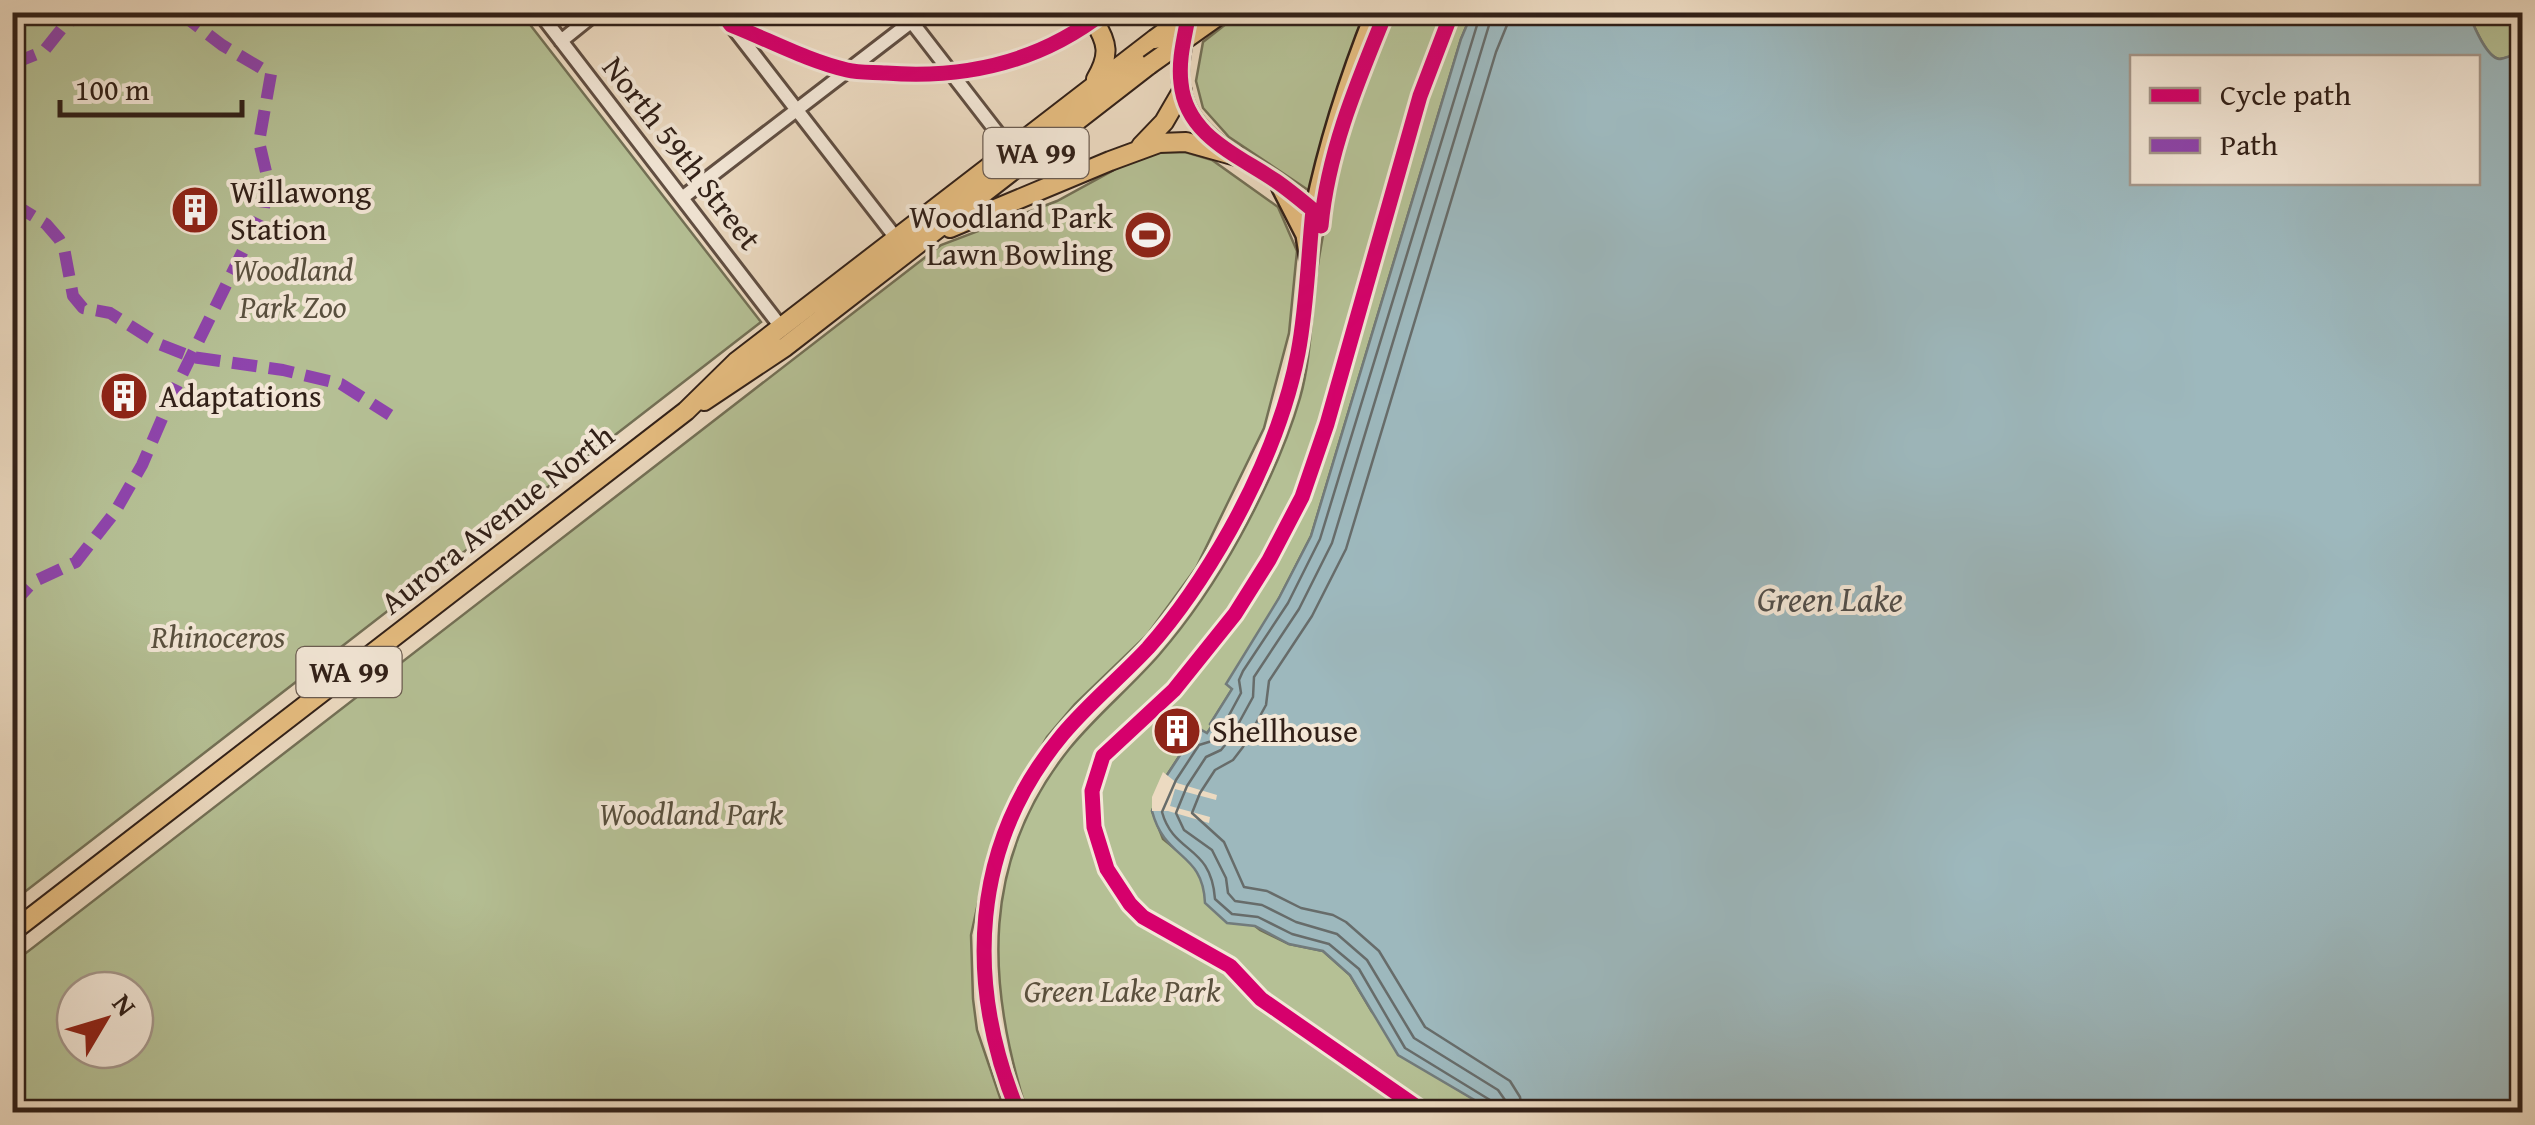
<svg xmlns="http://www.w3.org/2000/svg" width="2535" height="1125" viewBox="0 0 2535 1125" font-family="'Gentium Book Plus',serif">
<style>
.green{fill:#b5c095;stroke:#737056;stroke-width:2.5;fill-rule:evenodd}
.water{fill:#9db8bd;stroke:#727b7b;stroke-width:2.5;fill-rule:evenodd}
.pier{fill:#ecdac1}
.lines{fill:none;stroke-linecap:round;stroke-linejoin:round}
.shore{stroke:#676c6a;stroke-width:2.5}
.minor-casing{stroke:#604e42;stroke-width:18}
.major-casing{stroke:#312018;stroke-width:20}
.highway-casing{stroke:#312018;stroke-width:22}
.minor{stroke:#f3e7d7;stroke-width:12}
.major{stroke:#e6bd80;stroke-width:15}
.highway{stroke:#e6bd80;stroke-width:18}
.highway-bridge-casing{stroke:#312018;stroke-width:22;stroke-linecap:butt}
.highway-bridge{stroke:#e6bd80;stroke-width:18}
.quiet{stroke:#8e44ad;stroke-width:12;stroke-dasharray:25 12;stroke-linecap:butt}
.cycleway-casing{stroke:#f3e7d7;stroke-width:21}
.cycleway{stroke:#d6006c;stroke-width:15}
.labels{text-anchor:middle;stroke-width:8;stroke-linejoin:round;paint-order:stroke}
.shield{fill:#f3e7d7;stroke:#6b5c51;stroke-width:2.5}
.shield-label{font-size:30px;font-weight:bold;fill:#312018}
.street-label{font-size:32px;fill:#312018;stroke:#f3e7d7}
.poi-label{font-size:32px;fill:#312018;stroke:#f3e7d7;text-anchor:start}
.park-label{font-size:32px;font-style:italic;fill:#59503e;stroke:#f3e7d7}
.water-label{font-size:35px;font-style:italic;fill:#514e4a;stroke:#f3e7d7}
</style>
<rect width="100%" height="100%" fill="#ecdac1"/>
<filter id="stains"><feTurbulence type="fractalNoise" baseFrequency=".002" numOctaves="4"/><feColorMatrix values="0 0 0 0 .2 0 0 0 0 .09 0 0 0 0 .02 0 0 0 .5 -.17"/></filter>
<radialGradient id="worn" r=".72"><stop offset=".6" stop-color="#630" stop-opacity="0"/><stop offset="1" stop-color="#630" stop-opacity=".3"/></radialGradient>
<path class="green" d="M13 13H521L761 322 13 901Z
M1240 13H1472L1461 39 1311 536 1233 688 1211 723 1212 725 1207 734 1197 729 1167 775 1152 811 1163 839 1194 864 1204 885 1260 930 1289 944 1323 951 1350 975 1372 1012 1452 1086 1495 1112H1027C986 983 980 860 1070 748 1097 715 1131 687 1159 655 1190 619 1217 579 1240 537 1264 493 1286 446 1300 398 1311 359 1311 318 1316 279 1319 254 1324 229 1329 204L1229 137 1203 108 1196 81 1203 42Z
M2468 13H2522V53C2516 54 2505 59 2499 59 2486 57 2473 24 2468 13Z
M1160 152H1185L1212 160 1278 207 1297 251 1289 333 1264 428 1196 568 1147 635 1075 704 1047 737 1010 801 989 853 971 935 973 999 977 1030 1005 1112H13V963L941 245 1057 201 1125 164ZM75 990H135V1050H75Z"/>
<path class="water" d="M2468 12C2473 24 2486 57 2499 59 2505 59 2516 53 2522 53V1112H1495L1398 1055 1350 975 1323 951 1289 944 1255 926 1227 923 1205 903C1203 851 1165 861 1152 811L1167 775 1198 728 1207 733 1212 726 1210 724 1232 689 1226 684 1279 598 1311 536 1461 39 1472 13ZM2132 58H2478V182H2132Z"/>
<path class="pier" d="M1163 772 1177 783 1217 795 1216 800 1175 789 1170 806 1210 817 1209 823 1168 811H1152V797Z"/>
<g class="lines">
<path class="shore" d="M1481 12 1320 539 1288 603 1243 671 1239 680 1241 693 1220 732 1212 741 1199 745 1176 780 1162 812C1174 855 1211 844 1215 899L1232 914 1258 917 1292 934 1329 944 1359 969 1405 1048 1490 1100 1495 1112
M1493 12 1332 543 1299 609 1254 677 1253 697 1230 739 1221 750 1206 757 1187 786 1176 813 1184 830 1212 850 1226 878 1228 893 1235 901 1262 905 1296 922 1337 934 1367 960 1414 1038 1498 1090 1505 1100 1507 1112
M1509 12 1507 25 1496 52 1346 549 1312 616 1269 681 1266 705 1243 747 1233 760 1215 770 1200 793 1192 813 1224 842 1244 887 1267 891 1301 908 1333 915 1346 922 1379 951 1425 1027 1510 1081 1520 1097 1522 1112"/>
<g class="minor-casing">
<path id="minor" d="M539 12 781 327
M721 12 896 238
M904 12 1010 149
M731 25C769 40 808 61 847 70 859 73 873 72 886 73 966 79 1040 62 1104 12
M561 41 597 12
M682 198 924 12
M1018 1112C965 983 970 845 1063 734 1089 703 1121 677 1148 648 1180 612 1207 571 1230 530 1261 474 1286 415 1298 353 1307 306 1308 258 1313 210"/>
</g>
<g class="major-casing">
<path id="major" d="M1185 35C1182 53 1178 71 1182 90 1192 138 1239 155 1276 181 1289 190 1301 200 1313 210 1327 142 1348 77 1374 12
M1280 188 1304 235 1308 260"/>
</g>
<g class="highway-casing">
<path id="highway" d="M1094 21C1108 43 1110 55 1096 79
M1141 146 1164 122 1182 91
M950 228 1110 161 1159 143 1186 142 1236 156
M704 401 785 347 1149 65
M12 932 686 411 736 362 1155 39"/>
</g>
<use href="#minor" class="minor"/>
<use href="#major" class="major"/>
<use href="#highway" class="highway"/>
<g class="highway-bridge-casing">
<path id="highway-bridge" d="M1155 39 1192 12
M1149 65 1218 16"/>
</g>
<use href="#highway-bridge" class="highway-bridge"/>
<path class="quiet" d="M12 64 44 51 63 27 83 12
M12 203 46 224 59 239 64 248 73 296 83 308 110 313 159 344 192 357 283 370 341 384 390 415
M12 605 33 582 76 562 115 512 142 465 174 391 264 208 268 180 259 142 271 74 222 45 179 12"/>
<g class="cycleway-casing">
<path id="cycleway" d="M721 12 731 25C769 40 808 61 847 70 859 73 873 72 886 73 966 79 1040 62 1104 12
M1321 226C1328 151 1357 83 1386 12
M1018 1112C965 983 970 845 1063 734 1089 703 1121 677 1148 648 1180 612 1207 571 1230 530 1261 474 1286 415 1298 353 1307 306 1308 258 1313 210 1301 200 1289 190 1276 181 1238 155 1186 136 1181 83 1178 59 1185 36 1189 12
M1424 1112 1261 999 1230 966 1143 917 1130 904 1107 869 1094 827 1092 791 1103 756 1174 690 1235 614 1269 560 1302 497 1327 424 1420 96 1452 12"/>
</g>
<use href="#cycleway" class="cycleway"/>
</g>
<defs>
<g id="building-disc" transform="scale(2.5)"><circle r="9.5" fill="#8f2418" stroke="#f3e7d7"/><path d="M-4-6H4V6H1V3H-1V6H-4ZM-2.5-4.3h1.7v1.8h-1.7ZM.8-4.3h1.7v1.8H.8ZM-2.5-1h1.7V.8h-1.7ZM.8-1h1.7V.8H.8Z" fill="#fff"/></g>
<g id="stadium-disc" transform="scale(2.5)"><circle r="9.5" fill="#8f2418" stroke="#f3e7d7"/><path d="M0-5a6.5 5 0 1 0 0 10a6.5 5 0 1 0 0-10ZM-3.5-1.8h7v3.6h-7Z" fill="#fff"/></g>
</defs>
<g fill-rule="evenodd">
<use href="#building-disc" x="195" y="210"/>
<use href="#stadium-disc" x="1148" y="235"/>
<use href="#building-disc" x="124" y="396"/>
<use href="#building-disc" x="1177" y="731"/>
</g>
<g class="labels">
<g class="shield">
<rect x="983.5" y="128" width="105" height="50" rx="8"/>
<rect x="296.5" y="647" width="105" height="50" rx="8"/>
</g>
<g class="shield-label">
<text x="1036" y="163">WA 99</text>
<text x="349" y="682">WA 99</text>
</g>
<g class="street-label">
<text transform="translate(682 153) rotate(52)" y="11">North 59th Street</text>
<text transform="translate(497 519) rotate(-38)" y="11">Aurora Avenue North</text>
</g>
<g class="poi-label">
<text x="230" y="203">Willawong<tspan x="230" dy="37">Station</tspan></text>
<text x="1113" y="228" text-anchor="end">Woodland Park<tspan x="1113" dy="37">Lawn Bowling</tspan></text>
<text x="159" y="407">Adaptations</text>
<text x="1212" y="742">Shellhouse</text>
</g>
<g class="park-label">
<text x="293" y="281">Woodland<tspan x="293" dy="37">Park Zoo</tspan></text>
<text x="218" y="648">Rhinoceros</text>
<text x="691" y="825">Woodland Park</text>
<text x="1122" y="1002">Green Lake Park</text>
</g>
<g class="water-label">
<text x="1830" y="611">Green Lake</text>
</g>
</g>
<rect width="2535" height="1125" fill="none" stroke="#ecdac1" stroke-width="50"/>
<rect x="15" y="15" width="2505" height="1095" fill="none" stroke="#312018" stroke-width="5"/>
<rect x="25" y="25" width="2485" height="1075" fill="none" stroke="#312018" stroke-width="2.5"/>
<rect x="2130" y="55" width="350" height="130" fill="#f3e7d7" stroke="#a5978b" stroke-width="2.5"/>
<rect x="2150" y="88" width="50" height="15" fill="#d6006c" stroke="#a5978b" stroke-width="2.5"/>
<text x="2220" y="105" font-size="30" fill="#312018">Cycle path</text>
<rect x="2150" y="138" width="50" height="15" fill="#8e44ad" stroke="#a5978b" stroke-width="2.5"/>
<text x="2220" y="155" font-size="30" fill="#312018">Path</text>
<g transform="translate(105 1020) rotate(52)"><circle r="48" fill="#f3e7d7" stroke="#a5978b" stroke-width="2.5"/>
<path d="M0-8L18 38L0 25L-18 38Z" fill="#8f2418"/>
<text y="-15" font-size="28" font-weight="bold" text-anchor="middle" fill="#312018">N</text>
</g>
<path d="M60 100v15h182v-15" fill="none" stroke="#312018" stroke-width="5"/>
<text x="75" y="100" font-size="30" fill="#312018" stroke="#f3e7d7" stroke-width="8" paint-order="stroke">100 m</text>
<rect width="100%" height="100%" filter="url(#stains)"/>
<rect width="100%" height="100%" fill="url(#worn)"/>
</svg>
